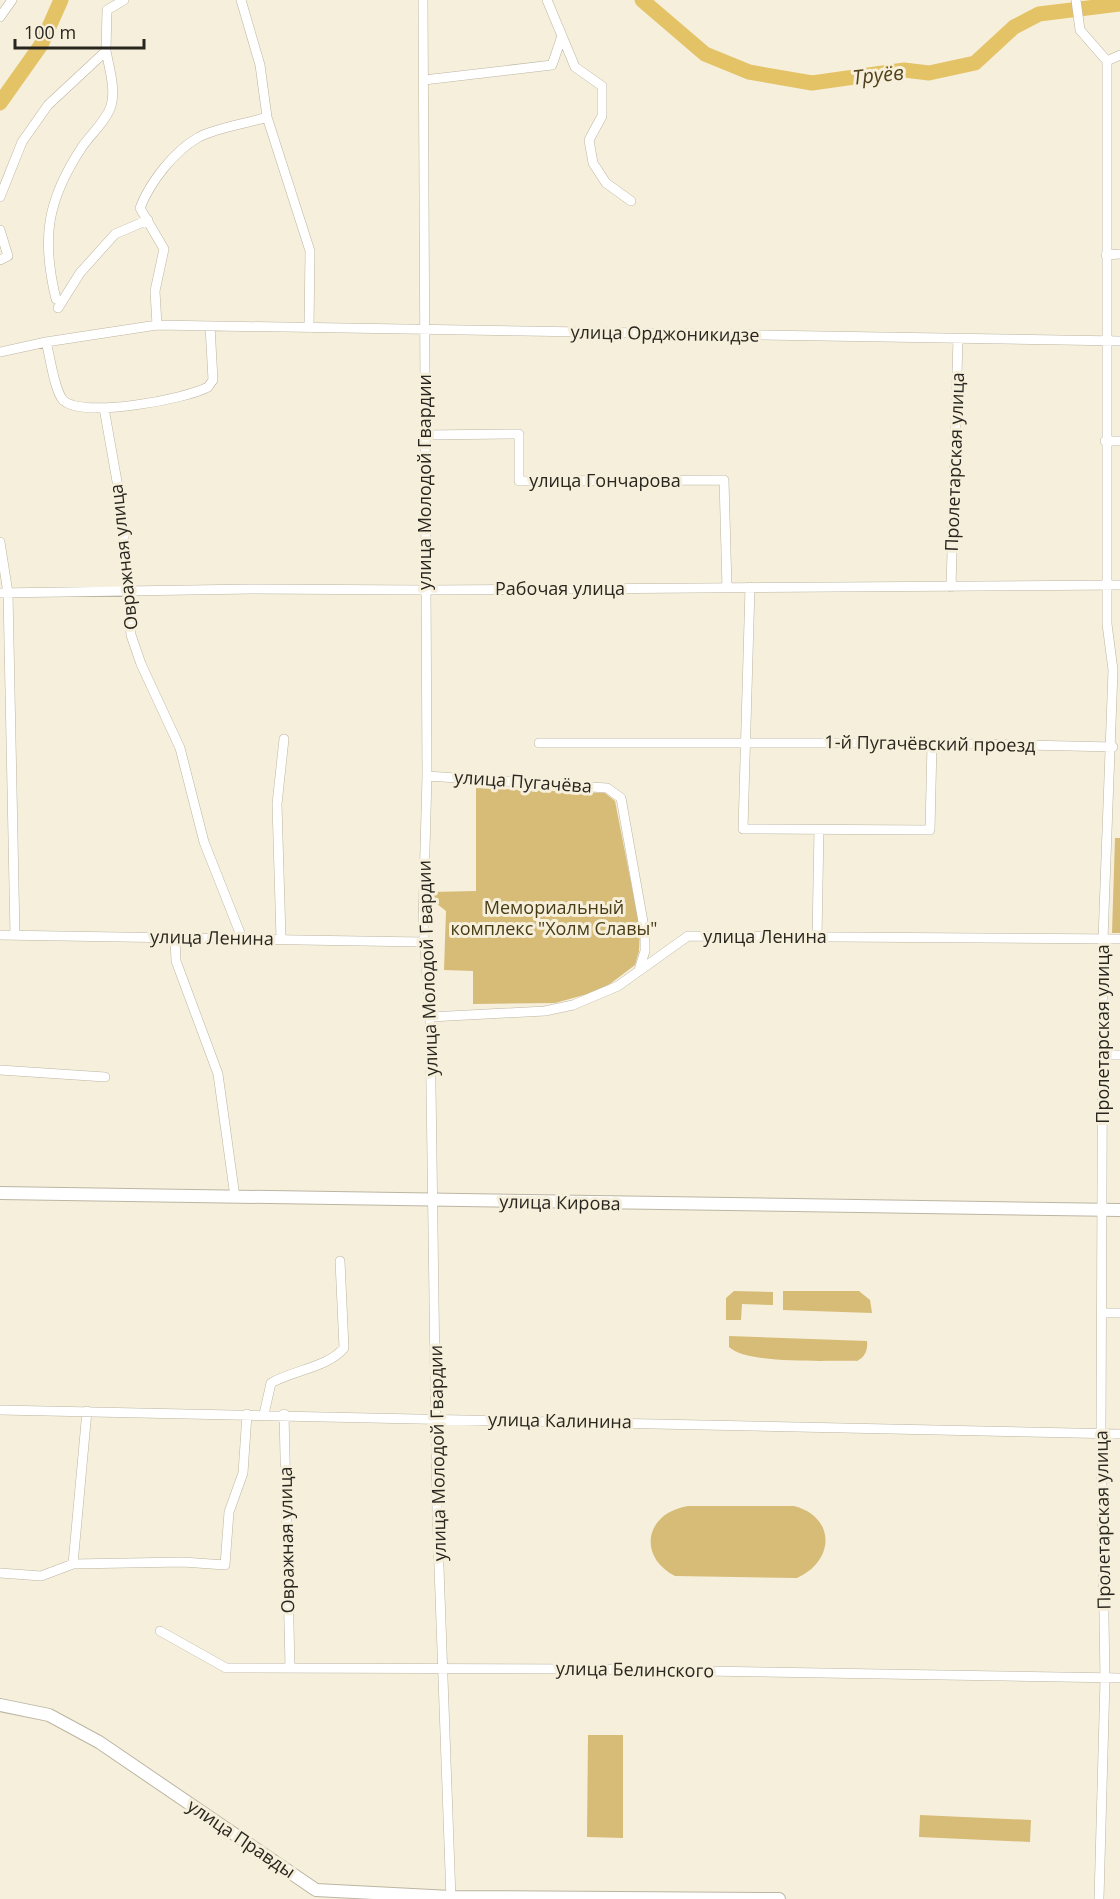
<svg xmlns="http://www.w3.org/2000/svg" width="1120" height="1899" viewBox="0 0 1120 1899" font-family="'Open Sans',sans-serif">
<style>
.green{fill:#d7bc78}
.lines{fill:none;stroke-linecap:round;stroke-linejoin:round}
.river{stroke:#e4c367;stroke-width:15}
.minor-casing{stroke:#bcb5a2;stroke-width:10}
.tertiary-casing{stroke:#bcb5a2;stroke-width:14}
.minor{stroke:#fff;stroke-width:9}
.tertiary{stroke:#fff;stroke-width:12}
.labels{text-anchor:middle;stroke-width:6;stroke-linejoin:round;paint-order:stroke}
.street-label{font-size:18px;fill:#29261f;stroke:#f6efdb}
.park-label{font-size:18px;fill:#493b14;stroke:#f6efdb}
.water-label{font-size:20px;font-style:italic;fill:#50421b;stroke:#f6efdb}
</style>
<rect width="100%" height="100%" fill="#f6efdb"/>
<path class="green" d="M476 788 605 793 615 801 640 929 639 951 635 965 602 990 555 1003 473 1004V971L444 970 446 911 432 900 431 892 476 891Z
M1115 838H1120V933H1112Z
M734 1291 773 1292V1305L742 1304 741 1320H726V1298Z
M783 1291H859L870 1300 872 1313 783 1310Z
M729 1336 867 1341C868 1350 865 1357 857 1361 829 1360 748 1365 729 1347Z
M688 1506H794C836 1517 835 1561 797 1578L675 1576C637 1556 645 1513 688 1506Z
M588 1735H623V1838L587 1837Z
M920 1815 1031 1820 1030 1842 919 1837Z"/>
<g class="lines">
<path class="river" d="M642 0 705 54 749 72 812 83 904 70 929 73 975 63 1014 27 1039 14 1120 4
M0 103 41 45 61 0"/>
<g class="minor-casing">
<path id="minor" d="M241 0 260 65 267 117 310 251 309 328
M423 0 427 776 423 922 430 1017 437 1512 451 1899
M547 0 575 67 602 86V116L589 140 593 163 606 183 631 201
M1076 0 1080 30 1107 61
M0 17 12 0
M1107 61 1120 55
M424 80 552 65 562 36
M0 197 22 142 48 105 106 51 107 10 124 0
M0 230 8 256 0 260
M1106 255 1120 254
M56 299C41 238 47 200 82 147 91 134 106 121 111 106 116 90 109 67 106 51
M58 308 80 273 115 234 148 220
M157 325 155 291 164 249 140 208C150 182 174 151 199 137 219 127 246 124 267 117
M46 342C50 355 54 390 63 400 82 419 186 399 208 387L213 380 210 326
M0 352 46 342 157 325 1120 341
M104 408 121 504 131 635 141 664 180 748 204 842 242 938
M425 435 519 434V481L724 480 727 588
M1105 441H1120
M0 542 8 593 15 935
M750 587 743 829 930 830 932 743
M951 587 958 338
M0 593 252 589 425 590 1120 585
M539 743H932L1113 747
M427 776 607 788 621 798 645 933V951L639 970
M0 935 423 942
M817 937 819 830
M175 938 176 961 218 1074 235 1197
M281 939 277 804 284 739
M430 1017 545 1011 573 1005 618 986 688 936 1120 939
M1103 1055H1120
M0 1070 105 1077
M1102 1313H1120
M0 1410 1120 1434
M264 1414 271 1383C293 1370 327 1368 344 1348L340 1261
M284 1414 290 1667
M73 1564 87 1411
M0 1573 41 1576 73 1564 183 1562 225 1565 229 1512 243 1473 247 1414
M160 1631 226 1668 587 1669 1120 1678
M1099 1899 1105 1679 1101 1433 1103 939 1113 670 1107 624V61"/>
</g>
<g class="tertiary-casing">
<path id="tertiary" d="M0 1193 1120 1210
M0 1705 49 1715 99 1742 316 1890 451 1897 779 1899"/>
</g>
<use href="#minor" class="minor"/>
<use href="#tertiary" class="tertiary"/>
</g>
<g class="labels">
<g class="street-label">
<text transform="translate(665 334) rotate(1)" y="6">улица Орджоникидзе</text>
<text transform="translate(955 462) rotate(-88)" y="6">Пролетарская улица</text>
<text x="605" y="487">улица Гончарова</text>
<text transform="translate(425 482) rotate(-90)" y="6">улица Молодой Гвардии</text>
<text transform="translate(124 557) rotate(-96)" y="6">Овражная улица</text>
<text x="560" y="595">Рабочая улица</text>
<text transform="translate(930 744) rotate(1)" y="6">1-й Пугачёвский проезд</text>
<text transform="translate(523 782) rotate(4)" y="6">улица Пугачёва</text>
<text x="765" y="943">улица Ленина</text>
<text transform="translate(212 938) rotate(1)" y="6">улица Ленина</text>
<text transform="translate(428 968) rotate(-92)" y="6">улица Молодой Гвардии</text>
<text transform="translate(1103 1034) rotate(-90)" y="6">Пролетарская улица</text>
<text transform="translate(560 1203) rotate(1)" y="6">улица Кирова</text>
<text transform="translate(560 1421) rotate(1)" y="6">улица Калинина</text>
<text transform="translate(438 1453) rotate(-91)" y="6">улица Молодой Гвардии</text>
<text transform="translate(1103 1520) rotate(-91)" y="6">Пролетарская улица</text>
<text transform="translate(287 1540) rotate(-91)" y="6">Овражная улица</text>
<text transform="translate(635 1670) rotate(1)" y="6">улица Белинского</text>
<text transform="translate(241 1839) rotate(34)" y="6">улица Правды</text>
</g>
<g class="park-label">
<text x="554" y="914">Мемориальный<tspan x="554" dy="21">комплекс "Холм Славы"</tspan></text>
</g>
<g class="water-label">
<text transform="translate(878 75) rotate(-6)" y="7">Труёв</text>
</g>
</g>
<path d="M15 39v9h129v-9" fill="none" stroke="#29261f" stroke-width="3"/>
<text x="24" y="39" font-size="18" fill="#29261f" stroke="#f6efdb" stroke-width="4.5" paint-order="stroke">100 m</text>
</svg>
